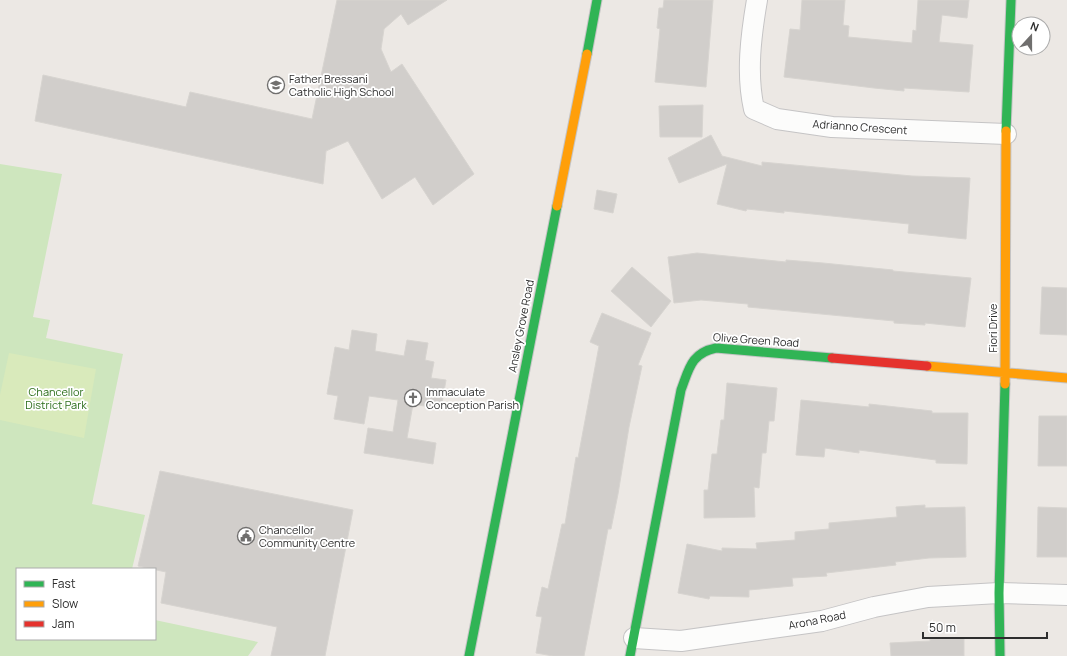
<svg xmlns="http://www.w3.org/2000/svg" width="1067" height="656" viewBox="0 0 1067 656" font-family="Manrope,sans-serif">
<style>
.green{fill:#cee6be}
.pitch{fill:#d9eabb}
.building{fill:#d1cecb;stroke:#d7d4d0}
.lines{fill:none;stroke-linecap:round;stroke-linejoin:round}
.street-casing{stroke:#c5c4c5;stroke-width:22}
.fast-casing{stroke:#c5c4c5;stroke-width:11}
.slow-casing{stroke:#c5c4c5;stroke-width:11}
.jam-casing{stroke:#c5c4c5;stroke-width:11}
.street{stroke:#fcfcfb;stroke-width:20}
.fast{stroke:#30b455;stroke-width:9}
.slow{stroke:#ff9f0a;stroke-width:9}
.jam{stroke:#e5322d;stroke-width:9}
.labels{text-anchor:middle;stroke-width:3.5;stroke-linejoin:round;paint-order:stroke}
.poi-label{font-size:11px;fill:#2e2e2e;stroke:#fff;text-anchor:start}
.street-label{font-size:11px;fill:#2e2e2e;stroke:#fff}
.park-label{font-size:11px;fill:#2c6e1b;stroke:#fff}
</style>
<rect width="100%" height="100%" fill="#ece8e4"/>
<path class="green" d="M0 164 62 174 33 317 50 320 46 338 123 354 92 504 145 515 132 569H17V639H155V620L258 642 248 656H0Z"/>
<path class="pitch" d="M9 353 96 369 84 438 0 420V395Z"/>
<path class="building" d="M337 0H447L408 25 401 14 384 29 381 49 391 72 402 64 474 174 433 205 415 177 382 199 348 141 326 151 323 184 35 121 43 75 186 107 190 92 312 119Z
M664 0H713L706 87 655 82 660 29 657 28 659 8H663Z
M802 0H845L843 25 849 26 848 37 912 43 913 30 916 31 918 0H969L967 18 942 15 939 42 973 45 969 92 904 88V91L874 88 784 77 790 29 800 30Z
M703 105 702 137H660L659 106Z
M711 135 722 156 762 166V162L912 176 970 178 966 239 908 233 909 224 784 211V213L747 209 746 211 717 204 727 164 679 183 668 158Z
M597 190 617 194 613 213 594 209Z
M697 253 786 262V260L823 263 893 270V271L971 278 965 327 925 323V325L894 323V321L748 307V304L701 300 674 303 668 257Z
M632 267 671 301 651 327 611 291Z
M1042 287 1067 288V335L1040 334Z
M602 313 651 333 638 365 642 366 629 427 618 494 611 529H608L584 656H553L536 653 542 617 536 616 542 587 548 589 562 524H565L576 457 578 458 599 346 590 342Z
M352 330 377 334 375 351 404 356 407 340 428 343 425 360 434 362 431 378 446 380 441 409 413 404 407 438 436 443 433 464 364 453 368 428 393 432 398 400 369 396 364 424 334 419 338 396 327 394 335 347 349 350Z
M727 383 777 388 774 421H769L766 453H762L759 488 754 487 755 517 704 518V490H708L712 454H717L721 420H724Z
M801 400 869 407V404L932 411V413H968L967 464 936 463V460L859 450V453L825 448 824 457 796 455Z
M1039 416H1067V466H1038Z
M160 471 353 510 325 656H271L277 627 161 603 166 572 138 566Z
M925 505V508L965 507 966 557 929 558 895 562 896 565 826 573 827 576 792 578 793 586 749 590V597L710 596 709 599 678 593 687 544 722 551V548L757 549 756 543 795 540V532L829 529V523L897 517 896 507Z
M1038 507 1067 508V557H1037Z
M930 639H964V656H891L890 643 930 641Z"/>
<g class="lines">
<g class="street-casing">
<path id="street" d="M757 0C751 35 746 74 754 109L777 119 832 127 1006 134
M634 638 681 641 822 621 874 607 928 597 999 593 1067 595"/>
</g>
<g class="fast-casing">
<path id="fast" d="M587 54 597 0
M1006 131 1011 0
M469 656 557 206
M630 656 681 390C689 369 691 353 716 348L832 358
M1000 656 999 593 1005 384"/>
</g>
<g class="slow-casing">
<path id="slow" d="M557 206 587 54
M927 366 1067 378
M1005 384 1006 131"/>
</g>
<g class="jam-casing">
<path id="jam" d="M832 358 927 366"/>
</g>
<use href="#street" class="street"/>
<use href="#fast" class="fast"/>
<use href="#slow" class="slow"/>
<use href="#jam" class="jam"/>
</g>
<defs>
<g id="school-ring" transform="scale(0.9)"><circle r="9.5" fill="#fff" stroke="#706f6e" stroke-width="1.5"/><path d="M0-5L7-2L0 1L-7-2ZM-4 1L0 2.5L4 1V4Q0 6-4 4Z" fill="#706f6e"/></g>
<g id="church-ring" transform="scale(0.9)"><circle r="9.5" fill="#fff" stroke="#706f6e" stroke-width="1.5"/><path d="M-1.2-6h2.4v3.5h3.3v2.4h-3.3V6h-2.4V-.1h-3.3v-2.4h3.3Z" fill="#706f6e"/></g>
<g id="civic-ring" transform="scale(0.9)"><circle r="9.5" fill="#fff" stroke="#706f6e" stroke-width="1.5"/><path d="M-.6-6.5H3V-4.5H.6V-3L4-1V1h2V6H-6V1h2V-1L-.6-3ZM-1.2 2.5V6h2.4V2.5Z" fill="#706f6e"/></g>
</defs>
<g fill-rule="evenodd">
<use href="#school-ring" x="276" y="85"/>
<use href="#church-ring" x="413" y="398"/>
<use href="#civic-ring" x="246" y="536"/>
</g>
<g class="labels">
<g class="poi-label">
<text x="289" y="83">Father Bressani<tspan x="289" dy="13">Catholic High School</tspan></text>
<text x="426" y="396">Immaculate<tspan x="426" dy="13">Conception Parish</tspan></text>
<text x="259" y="534">Chancellor<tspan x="259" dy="13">Community Centre</tspan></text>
</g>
<g class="street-label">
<text transform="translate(860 127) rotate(4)" y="4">Adrianno Crescent</text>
<text transform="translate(521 326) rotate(-79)" y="4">Ansley Grove Road</text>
<text transform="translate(993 328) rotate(-90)" y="4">Fiori Drive</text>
<text transform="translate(756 340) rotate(4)" y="4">Olive Green Road</text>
<text transform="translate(817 620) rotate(-11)" y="4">Arona Road</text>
</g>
<g class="park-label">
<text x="56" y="396">Chancellor<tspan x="56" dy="13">District Park</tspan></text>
</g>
</g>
<rect x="16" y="568" width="140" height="72" fill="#ffffff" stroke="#ababab"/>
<rect x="24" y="581" width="20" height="6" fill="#30b455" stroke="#ababab"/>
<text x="52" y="588" font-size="12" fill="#2e2e2e">Fast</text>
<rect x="24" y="601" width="20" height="6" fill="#ff9f0a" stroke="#ababab"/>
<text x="52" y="608" font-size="12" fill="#2e2e2e">Slow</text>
<rect x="24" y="621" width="20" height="6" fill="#e5322d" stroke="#ababab"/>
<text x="52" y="628" font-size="12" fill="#2e2e2e">Jam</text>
<g transform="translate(1031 36) rotate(21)"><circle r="19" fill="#ffffff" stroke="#ababab"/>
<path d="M0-3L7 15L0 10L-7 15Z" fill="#706f6e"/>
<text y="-6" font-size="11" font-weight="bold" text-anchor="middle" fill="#2e2e2e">N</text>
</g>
<path d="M923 632v6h124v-6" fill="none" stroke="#2e2e2e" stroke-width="2"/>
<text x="929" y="632" font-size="12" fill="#2e2e2e" stroke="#ffffff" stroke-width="3" paint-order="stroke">50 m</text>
</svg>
